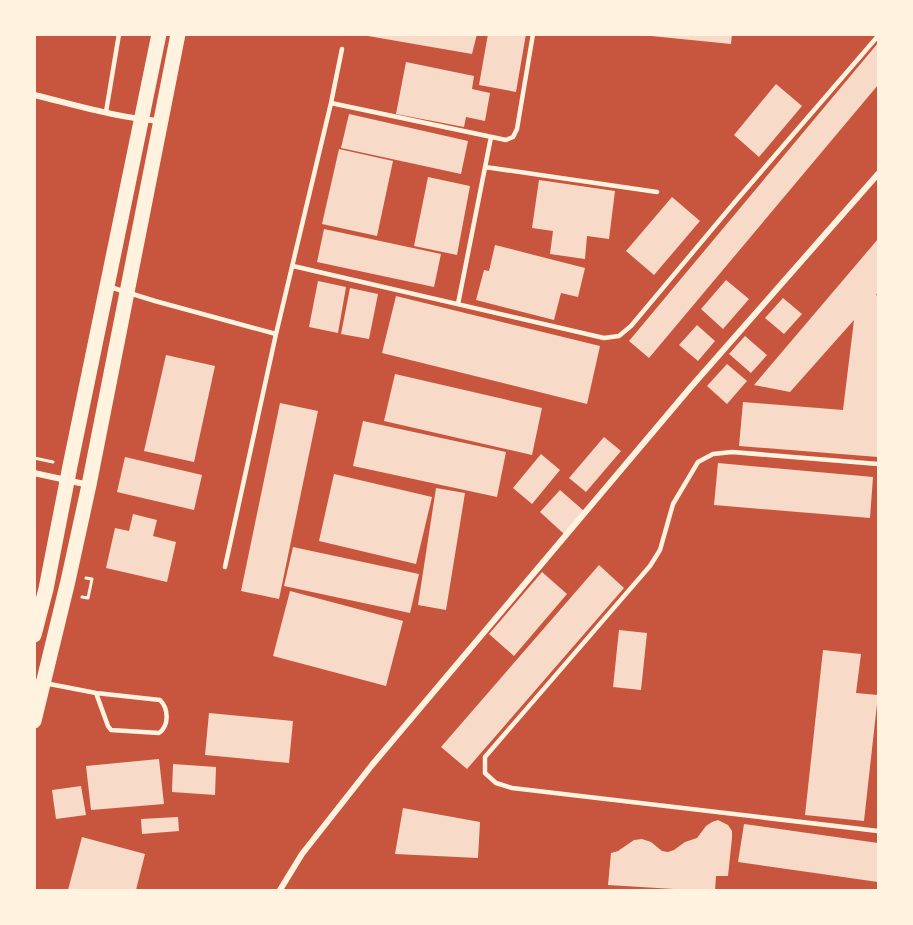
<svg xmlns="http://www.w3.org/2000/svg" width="913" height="925" viewBox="0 0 913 925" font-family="'Work Sans',sans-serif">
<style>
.building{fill:#f7dbc8}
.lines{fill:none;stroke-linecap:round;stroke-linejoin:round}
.path{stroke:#fff3e0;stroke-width:3}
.service{stroke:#fff3e0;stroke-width:4.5}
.minor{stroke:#fff3e0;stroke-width:6}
.primary{stroke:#fff3e0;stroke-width:15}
</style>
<rect width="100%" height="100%" fill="#c8553d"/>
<path class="building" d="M369 34H477L472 54 368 36Z
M488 34H526L516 92 479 85Z
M651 34H732L731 44 651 36Z
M878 43V85L649 358 629 341Z
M406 62 474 76 472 89 490 93 485 121 466 117 464 127 396 114Z
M776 84 802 106 759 157 734 135Z
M349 114 468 141 461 174 341 148Z
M339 149 393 161 377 236 322 224Z
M428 177 470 186 457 255 414 246Z
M539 180 615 191 609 239 587 236 585 259 550 254 553 231 532 228Z
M672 197 700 221 654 275 626 251Z
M324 229 441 254 434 287 317 262Z
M878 239V292L876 295 878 296V457L739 446 743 402 843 410 854 320 790 392 754 385Z
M495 245 585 268 578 297 561 293 554 320 476 300 484 270 489 271Z
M726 280 749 299 723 329 701 309Z
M318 281 346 287 338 333 309 327Z
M350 288 378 294 369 339 341 334Z
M396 296 600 346 587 404 382 353Z
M783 298 802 314 784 334 765 318Z
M697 325 715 341 698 361 679 345Z
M745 336 767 355 751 373 729 354Z
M166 355 215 366 194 462 144 451Z
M727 364 747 381 727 404 707 386Z
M395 374 542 408 532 455 384 421Z
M280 403 318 411 279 599 241 591Z
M363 421 506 452 497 497 353 466Z
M604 437 621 451 586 492 569 478Z
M541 454 560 470 532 504 513 488Z
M125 457 202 475 194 510 117 492Z
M718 463 873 477 870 518 714 505Z
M334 474 432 497 416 564 319 541Z
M436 488 465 493 446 610 418 605Z
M560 490 584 511 564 534 540 512Z
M133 514 157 520 153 536 176 542 167 582 106 568 115 528 129 531Z
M293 547 419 574 410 613 284 586Z
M599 565 624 588 467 769 441 747Z
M542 572 567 594 514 656 489 634Z
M290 591 403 621 386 686 273 656Z
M619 630 647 633 641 690 613 687Z
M823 650 861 654 856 693 878 695 864 821 805 815Z
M209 713 293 721 289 763 205 755Z
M159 759 164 804 91 810 86 766Z
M173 764 216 767 215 795 172 792Z
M81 786 86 815 56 819 52 790Z
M403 808 480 822 478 858 395 854Z
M178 817 179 831 142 834 141 819Z
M718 820 728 825 732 831V838L728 876H716L715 890H690L608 885 611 853 618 851 634 840 642 839 651 842 662 851 668 852 674 850 685 842 697 838 706 826 712 822Z
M744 824 878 843V882L738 862Z
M82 837 145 854 136 890H68Z"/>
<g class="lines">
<path class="path" d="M34 458 53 462
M82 597 88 598 92 579 86 578"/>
<path class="service" d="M331 103 506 140 513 137 517 129 533 34
M106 112 119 34
M485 167 657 192
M293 266 604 338 619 336 631 326 734 203 878 36
M110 287 155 301 276 334 331 103 342 49
M458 304 491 137
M878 464 732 452 713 454 698 462 673 504 660 550 650 566 485 757V773L496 783 512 788 878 831
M225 567 276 334
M34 681 96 693 160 700C169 709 169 726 159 733L111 730 108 726 96 693"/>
<path class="minor" d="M34 95C76 105 117 118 160 121
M34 473 89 485
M280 890 302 854 372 765 690 388 878 174"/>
<path class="primary" d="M34 635 46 589 70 466 159 34
M34 721 68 581 89 485 178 34"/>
</g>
<rect width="913" height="925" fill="none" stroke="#fff3e0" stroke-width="72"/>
</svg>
